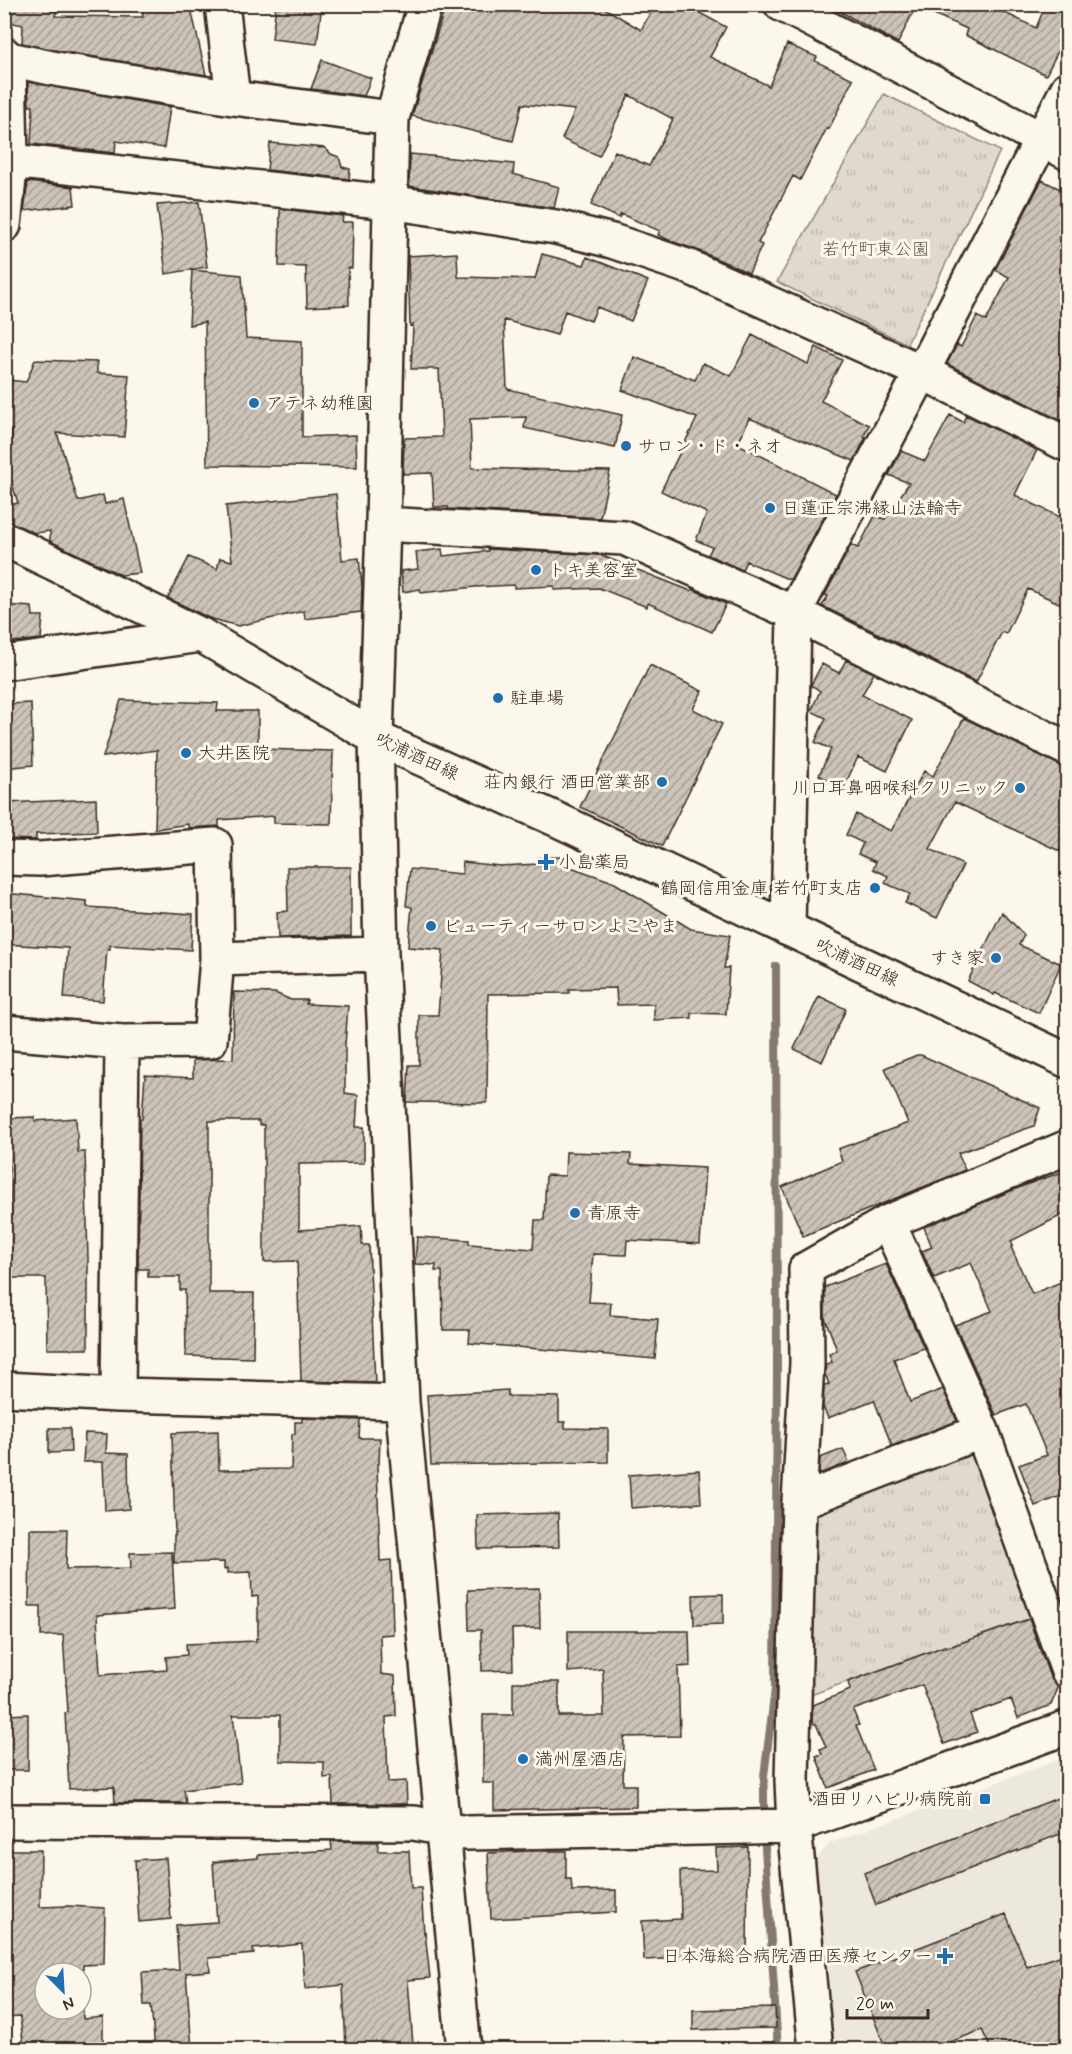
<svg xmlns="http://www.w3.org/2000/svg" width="1072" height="2054" viewBox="0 0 1072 2054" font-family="Mynerve,'Klee One',sans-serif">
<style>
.built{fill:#ede8dd}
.grass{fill:url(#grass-tufts);stroke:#8d8276;stroke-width:1.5}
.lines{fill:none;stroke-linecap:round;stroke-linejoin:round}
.stream{stroke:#85796d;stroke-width:8}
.building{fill:url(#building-hatch);stroke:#3b2a1e;stroke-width:1.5;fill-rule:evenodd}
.minor-casing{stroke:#3b2a1e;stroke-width:38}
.major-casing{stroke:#3b2a1e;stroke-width:38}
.minor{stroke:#fbf7ec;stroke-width:33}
.major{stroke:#fbf7ec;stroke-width:33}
.poi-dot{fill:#1f6fb2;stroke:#fbf7ec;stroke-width:2}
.labels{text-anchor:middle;stroke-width:6;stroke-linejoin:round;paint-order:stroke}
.park-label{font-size:18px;fill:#64564a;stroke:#fbf7ec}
.poi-label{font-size:18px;fill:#3b2a1e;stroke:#fbf7ec;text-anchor:start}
.street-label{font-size:18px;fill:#3b2a1e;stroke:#fbf7ec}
</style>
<defs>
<pattern id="grass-tufts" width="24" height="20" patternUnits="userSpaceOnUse" patternTransform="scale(1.5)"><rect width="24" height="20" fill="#dfd9ce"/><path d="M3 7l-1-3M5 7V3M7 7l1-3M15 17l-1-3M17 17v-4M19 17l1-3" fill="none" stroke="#c0bab0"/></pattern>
<pattern id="building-hatch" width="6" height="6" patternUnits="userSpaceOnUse" patternTransform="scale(1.5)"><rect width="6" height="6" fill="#ccc4b9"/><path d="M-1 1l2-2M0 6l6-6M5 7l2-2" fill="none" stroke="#a79f96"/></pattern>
</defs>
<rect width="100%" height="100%" fill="#fbf7ec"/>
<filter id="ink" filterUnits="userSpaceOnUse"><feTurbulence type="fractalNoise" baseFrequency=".0167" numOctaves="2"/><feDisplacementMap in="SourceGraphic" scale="12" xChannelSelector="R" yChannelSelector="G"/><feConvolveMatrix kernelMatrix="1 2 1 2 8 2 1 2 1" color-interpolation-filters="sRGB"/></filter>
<g filter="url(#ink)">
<path class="built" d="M1067 1757V2049H832L814 1862 830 1843Z"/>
<path class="grass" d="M884 94 1000 151 907 344 777 282Z
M972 1451 1031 1618 952 1646H945L808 1696V1509Z"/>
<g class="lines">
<path class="stream" d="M764 1820V1776L775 1689 777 1367 776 966
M764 1833 778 2050"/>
</g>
<path class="building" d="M4 4H59L55 16 143 17 142 4H190L206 75 64 52 22 43 23 25 4 21Z
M276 4H322L317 44 272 39Z
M446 4H598L641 30 655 4H683L726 27 710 57 769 86 787 44 817 57 815 61 853 79 829 129 827 128 800 180 793 176 758 243 762 245 749 273 697 250 671 241 658 235 660 231 621 214 619 218 591 205 615 151 649 166 673 119 629 95 599 156 562 139 575 110 522 104 513 141 412 116Z
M826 4H987L1036 28 1046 4H1068V31L1046 75 965 35 967 29 916 6 898 43Z
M322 60 371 78 364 96 311 89Z
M28 82 170 107 164 148 116 141 115 153 31 144 33 106H29Z
M270 143 325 148 331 154 339 157 342 167 350 169 349 179 267 170Z
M410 154 514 164 513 174 559 187 554 208 409 186Z
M1042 180 1068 193V424L947 364 957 344 961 347 977 316 986 321 1009 277 995 270Z
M28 182 73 187 75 205 24 211Z
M199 202 207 267 166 274 157 205Z
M280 209 343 216 342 222H353L352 268H348L349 305 307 307 306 267 279 266Z
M457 253 458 277 535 279 542 254 584 265 587 257 648 281 631 321 597 307 591 321 565 311 557 335 504 320 507 389 622 415 615 448 524 428 526 417 470 419 472 468 610 471 600 518 448 509V507H434L432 473 403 474 404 438 442 437 439 369H411L413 325 410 326 408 256Z
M192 270 242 275 246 338 302 341V437L356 435 357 467 207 465 205 322 189 325Z
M752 335 808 364 816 347 842 360 821 401 869 425 864 436 866 437 854 461 749 418 738 444 836 494 790 580 746 561 742 570 708 555 712 547 696 540 707 513 661 491 697 418 622 390 634 357 695 380 703 363 731 376Z
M35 360 97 362V373L129 375 124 437 57 433 78 501 103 495 105 504 124 499 140 573 121 575 50 541V531L35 533 10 522 7 505 18 503 9 474 12 430 4 429 8 380 26 382Z
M950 415 963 422 966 415 1037 450 1015 495 1068 521V607L1028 589 1006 634 1002 632 976 682 822 606 828 596 825 595 851 545 858 548 875 516 885 519 909 483 889 475 901 451 925 461Z
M336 494 342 560 359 558 362 586 361 612 305 619 304 611 238 626 209 618 168 598 189 557 217 569 220 558 232 561 226 506Z
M442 549 443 556 488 551V549L600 555 691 591 692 589 726 604 712 632 648 603 647 607 599 588 554 590V586L514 588V585L475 587 421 593 420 589 403 592 401 571 418 569 416 552Z
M4 605 32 607 33 616H43L41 639 4 643Z
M846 660 874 673 862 695 912 720 887 771 858 757 843 789 819 775 831 749 815 742 826 718 811 711 820 691 811 685 822 664 839 673Z
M650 665 702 691 693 709 722 724 662 846 580 807Z
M121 700 218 703 217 711H258V749L333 751 331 824 274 823V816L219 820V826L188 828V824L155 829 157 750 103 757Z
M31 703 33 765 4 768V704Z
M964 718 1068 769V855L955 802 930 849 963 865 937 918 905 903 910 894 885 883 888 876 873 869 876 862 858 854 863 843 846 835 856 814 891 831 924 771 933 776Z
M96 799 97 832 36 834V840L5 839V803Z
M561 857 562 864 613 882 691 929 730 935 724 968H729L726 1014 691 1013 692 1018 654 1020V1004L617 1005 616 988 569 989V993L488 994 487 1103 407 1102 409 1065H419V1015H438L443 950 408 947 412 907 406 906 410 869 462 874 463 862 500 866 538 864V858Z
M287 867H351V936L278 938 277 912 288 911Z
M4 893 87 901V907L193 914 191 950 110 945V949H107L103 1001 64 998 68 948 4 944Z
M1002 912 1024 935 1019 945 1061 964 1039 1013 995 993 994 995 968 981Z
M234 992 275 993 291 1000H307L306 1004 348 1006 345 1045V1093L358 1095 356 1127H364V1163L299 1164V1230L361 1226 362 1245H369L375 1383 301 1381 297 1261 264 1262V1125H259V1121H209V1293H254L253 1358 186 1356 185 1290H180V1277H148V1269H138L140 1119H142L145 1075 193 1078V1060L233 1059Z
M819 996 846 1009 822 1062 794 1049Z
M917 1055H921L1040 1108 1034 1126 958 1153 965 1170 803 1236 782 1187 842 1161 838 1149 908 1123 885 1068Z
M35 1117V1121L76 1118 78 1152H85L88 1258V1349H47L46 1278H4V1201H10L7 1118Z
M566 1152 631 1154 630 1164 705 1168 700 1244 627 1240 626 1255 593 1254 589 1302 611 1303 610 1315 658 1319 655 1359 469 1343 470 1330H443L442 1271H435L436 1265 415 1264 417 1237 469 1240V1244L533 1249 535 1220H544L546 1175 565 1176Z
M1068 1170V1212L1011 1241 1013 1246 1011 1247 1032 1294 1068 1279V1503L1064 1495 1035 1506 1019 1465 1047 1455 1026 1404 996 1415 955 1325 992 1311 971 1263 934 1278 922 1251 932 1247 924 1227 1028 1184Z
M886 1264 924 1348 894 1359 910 1402 943 1389 957 1421 892 1446 874 1400 828 1418 823 1407 824 1385 829 1384 825 1374 826 1364 832 1362 829 1354 837 1350 825 1318V1287Z
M508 1390V1396L559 1397V1422H565V1428L608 1429V1462L431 1465 427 1395Z
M302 1418 360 1420 359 1438H380L379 1464H377L380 1561 391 1560 393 1634 380 1635 381 1674 395 1676 396 1716 386 1717 388 1782 406 1781 407 1804H333L332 1777 324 1778V1762L280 1761V1715H233L241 1783 184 1790 186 1803H115L114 1787 69 1789 65 1713 68 1712 63 1635 41 1636V1606H29L30 1529H67L66 1569 131 1568 130 1553 172 1552 175 1609 97 1615 100 1675 167 1670 166 1657 187 1655 186 1644 256 1641V1638H258V1596L252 1597 251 1572 228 1573V1568L224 1569V1562L174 1563V1535H175L172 1433 218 1431 219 1470 291 1469 292 1434H295V1422H302Z
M49 1428H70L71 1452 49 1453Z
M85 1433 107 1434 106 1453 128 1454 129 1509 105 1511 103 1462H83Z
M843 1449 849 1463 819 1474 820 1458Z
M699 1470 701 1503 631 1508 629 1475Z
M558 1513 559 1547 478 1549 477 1515Z
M539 1588 540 1628 512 1629 513 1670 482 1671 481 1630H469L468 1590Z
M723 1594V1624L694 1625 693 1595Z
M1029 1619 1050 1677 1058 1688 1051 1705 1018 1718 1011 1699 970 1714 977 1732 944 1744 922 1685 853 1710 859 1725 856 1726 874 1770 828 1788 816 1756 822 1754 820 1749 826 1747 816 1724H814L812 1720 813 1705 850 1690 848 1682 945 1646 946 1648Z
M568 1631H689L690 1666 678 1667 680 1736 624 1737 623 1785H636V1807L494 1810V1783H483V1715H513V1682H559V1716H604L603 1669 568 1672Z
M28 1714V1770H8L7 1715Z
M1068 1794V1831L876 1905 864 1873Z
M331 1841 378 1842V1851H409L411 1888H421L424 1933 425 1932 430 1978 408 1980 413 2045 404 2046V2049H346L343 1985 305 1989 302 1944 253 1949 254 1954 209 1958 210 1971 186 1973 192 2049H155L151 2005H144L142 1972 179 1970 176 1925 217 1922 213 1862 258 1858V1855L332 1850Z
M748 1847 747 1960 723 1959V1956L644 1960 642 1921 681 1919 680 1871 717 1870 716 1848Z
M8 1850H41L40 1907 68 1906 105 1908 104 1964 83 1965V2019L103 2017V2049H24L20 2017 4 2018V1885ZM45 1973H81V2009H45Z
M529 1851H566V1879H571L572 1891 616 1890V1912L491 1919 488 1853Z
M166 1858 171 1919 139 1922 135 1860Z
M1006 1914 1027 1967 1068 1953V2049H991L982 2030 931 2049H886L855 1972Z
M775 2008 776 2028 693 2030V2010Z"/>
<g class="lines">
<g class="minor-casing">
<path id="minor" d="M222 4 233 98
M425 4 392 118 383 524 376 738 381 954 402 1402 464 2050
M781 4 1068 153
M4 54 9 60 11 161 4 225
M4 58 61 70 233 98 392 118
M11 161 389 202 556 227 612 241 689 267 922 372 1068 445
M383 524 624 538 794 613 1068 749
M4 663 201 635
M4 858 40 859 215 845 217 959 210 1041 122 1042 4 1032
M788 929 794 613 922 372 1068 88
M217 959 381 954
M888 1222 982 1431 1068 1671
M4 1389 118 1395 402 1402
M118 1395 122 1042
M799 1502 982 1431
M4 1821 414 1823 466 1833 794 1826 1068 1727
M816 2050 794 1826 792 1780 799 1502 807 1363 806 1269 888 1222 1068 1147"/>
</g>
<g class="major-casing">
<path id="major" d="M4 539 201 635 376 738 560 821 1068 1061"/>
</g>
<use href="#minor" class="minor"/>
<use href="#major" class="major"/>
</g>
</g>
<g class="poi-dot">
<circle cx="254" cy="403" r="6"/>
<circle cx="626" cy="446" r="6"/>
<circle cx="770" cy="508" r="6"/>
<circle cx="536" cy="570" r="6"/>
<circle cx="498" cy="698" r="6"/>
<circle cx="186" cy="753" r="6"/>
<circle cx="662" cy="782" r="6"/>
<circle cx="1020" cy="788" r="6"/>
<path d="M543 853h6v6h6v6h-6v6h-6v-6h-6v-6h6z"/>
<circle cx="875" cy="888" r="6"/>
<circle cx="431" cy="926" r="6"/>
<circle cx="996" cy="958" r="6"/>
<circle cx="575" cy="1213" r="6"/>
<circle cx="523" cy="1759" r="6"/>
<rect x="979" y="1793" width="12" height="12" rx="3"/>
<path d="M942 1947h6v6h6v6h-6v6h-6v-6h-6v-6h6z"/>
</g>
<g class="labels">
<g class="park-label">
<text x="876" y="255">若竹町東公園</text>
</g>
<g class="poi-label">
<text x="266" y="409">アテネ幼稚園</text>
<text x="638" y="452">サロン・ド・ネオ</text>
<text x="782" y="514">日蓮正宗沸縁山法輪寺</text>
<text x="548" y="576">トキ美容室</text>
<text x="510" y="704">駐車場</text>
<text x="198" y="759">大井医院</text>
<text x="650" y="788" text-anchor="end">荘内銀行 酒田営業部</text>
<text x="1008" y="794" text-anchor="end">川口耳鼻咽喉科クリニック</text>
<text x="558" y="868">小島薬局</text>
<text x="863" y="894" text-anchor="end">鶴岡信用金庫 若竹町支店</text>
<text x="443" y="932">ビューティーサロンよこやま</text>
<text x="984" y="964" text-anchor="end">すき家</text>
<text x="587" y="1219">青原寺</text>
<text x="535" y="1765">満州屋酒店</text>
<text x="973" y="1805" text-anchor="end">酒田リハビリ病院前</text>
<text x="932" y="1962" text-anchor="end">日本海総合病院酒田医療センター</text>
</g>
<g class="street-label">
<text transform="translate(417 756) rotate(25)" y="6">吹浦酒田線</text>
<text transform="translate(857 962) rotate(25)" y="6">吹浦酒田線</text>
</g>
</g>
<rect width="1072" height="2054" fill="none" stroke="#fbf7ec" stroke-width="24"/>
<rect x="12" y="12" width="1048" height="2030" fill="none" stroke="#3b2a1e" stroke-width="2" filter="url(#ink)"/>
<g transform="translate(63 1991) rotate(156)"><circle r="28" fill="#fbf7ec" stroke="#aea59a" stroke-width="1.5"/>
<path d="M0-4.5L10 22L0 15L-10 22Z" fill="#1f6fb2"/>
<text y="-9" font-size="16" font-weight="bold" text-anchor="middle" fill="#3b2a1e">N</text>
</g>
<path d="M847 2009v9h81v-9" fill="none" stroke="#3b2a1e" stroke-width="3"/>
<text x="856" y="2009" font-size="18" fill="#3b2a1e" stroke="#fbf7ec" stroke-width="4.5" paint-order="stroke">20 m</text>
</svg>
